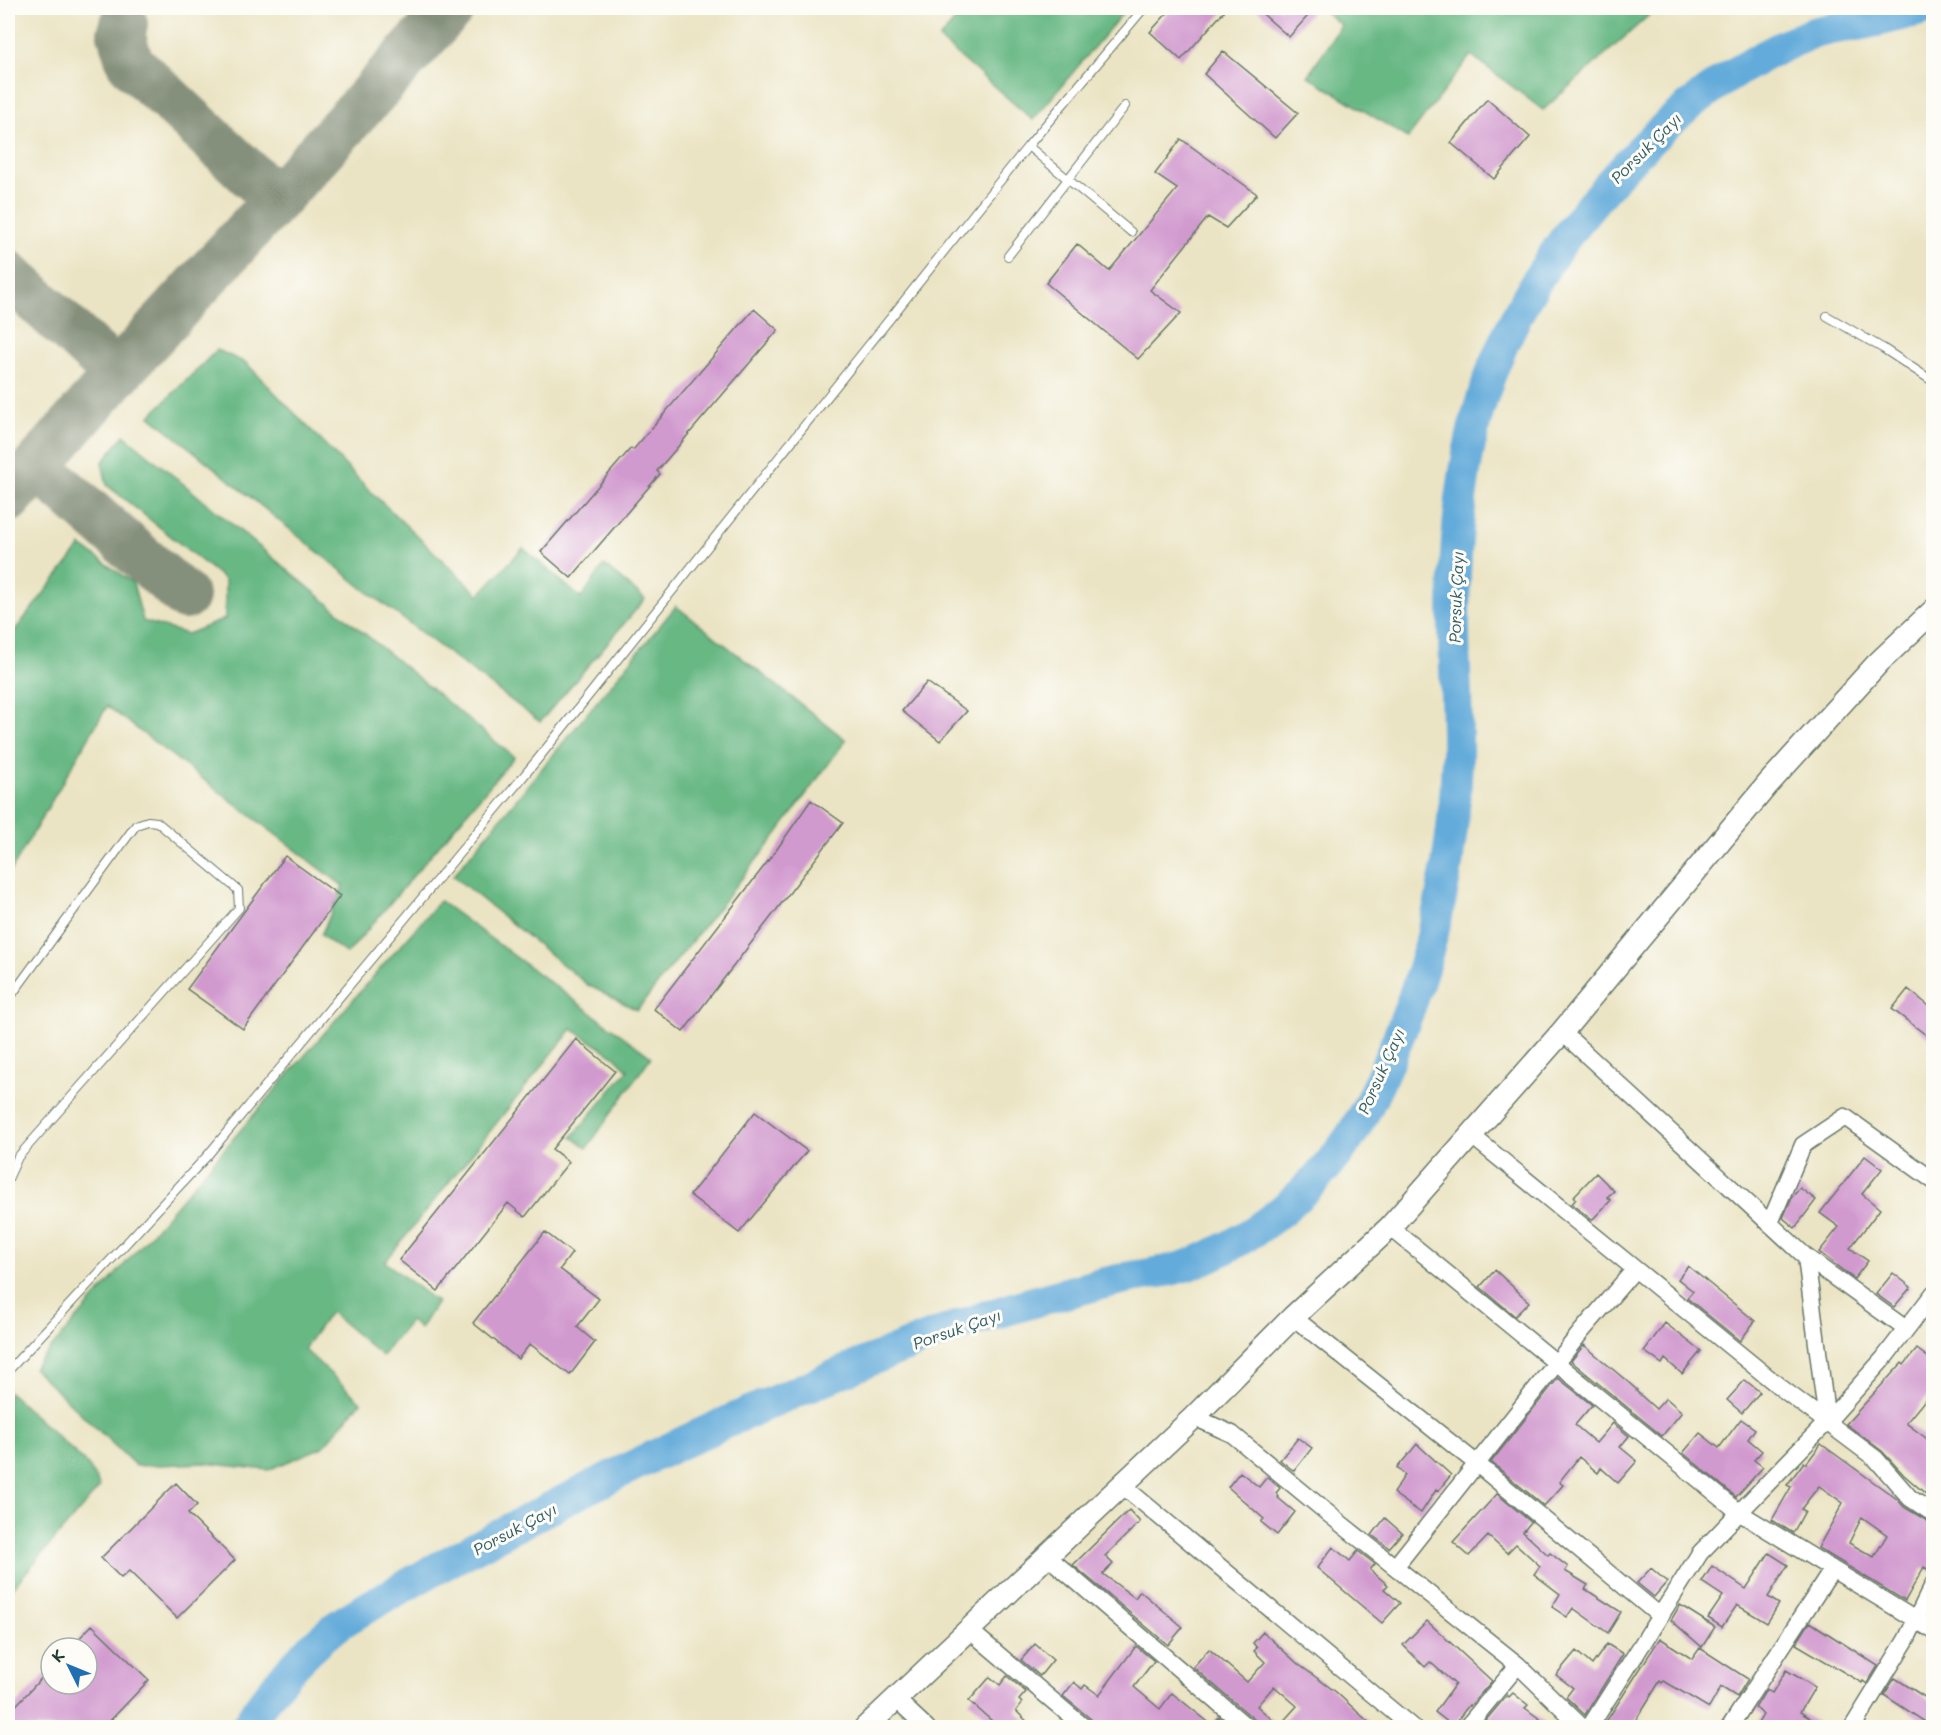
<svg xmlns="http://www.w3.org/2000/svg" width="1941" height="1735" viewBox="0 0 1941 1735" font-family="Mali,sans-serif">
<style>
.forest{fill:#67b884;stroke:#437a5c;stroke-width:1.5}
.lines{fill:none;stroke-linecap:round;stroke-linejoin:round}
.river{stroke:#63abda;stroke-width:32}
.taxiway{stroke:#85907c;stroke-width:48}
.building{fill:#d19acf;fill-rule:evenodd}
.lane-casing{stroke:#676;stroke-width:10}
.street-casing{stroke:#676;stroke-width:19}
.secondary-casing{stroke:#676;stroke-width:25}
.lane{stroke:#fff;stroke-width:8}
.street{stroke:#fff;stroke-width:16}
.secondary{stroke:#fff;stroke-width:22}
.labels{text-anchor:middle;stroke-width:6;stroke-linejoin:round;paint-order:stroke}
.water-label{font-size:16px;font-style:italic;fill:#335e66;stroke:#fdfcf7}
</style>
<rect width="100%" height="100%" fill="#fdfcf7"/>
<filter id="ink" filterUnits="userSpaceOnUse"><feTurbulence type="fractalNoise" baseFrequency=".0167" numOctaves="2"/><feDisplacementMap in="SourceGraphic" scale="12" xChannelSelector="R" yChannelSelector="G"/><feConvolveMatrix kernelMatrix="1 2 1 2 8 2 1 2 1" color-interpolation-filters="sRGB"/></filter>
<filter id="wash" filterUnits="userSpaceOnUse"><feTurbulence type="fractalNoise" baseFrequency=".008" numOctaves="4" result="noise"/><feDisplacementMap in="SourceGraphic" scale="24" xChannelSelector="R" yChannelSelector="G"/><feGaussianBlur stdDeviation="1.35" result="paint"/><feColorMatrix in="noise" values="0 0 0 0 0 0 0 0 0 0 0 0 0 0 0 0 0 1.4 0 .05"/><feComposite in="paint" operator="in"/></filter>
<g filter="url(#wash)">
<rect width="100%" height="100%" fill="#ebe4c4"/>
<path class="forest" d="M966 8H1127L1033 120 939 39Z
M1320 8H1657L1543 110 1471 55 1408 138 1308 76 1341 25Z
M217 350 246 363 370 491 479 595 523 548 581 598 604 565 645 599 540 722 365 590 150 416Z
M124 435 514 757 347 954 321 935 343 886 107 706 8 876V639L81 546 133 583 143 621 187 634 225 619V580L107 485 102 463Z
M676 606 846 740 774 838 637 1010 588 985 453 876Z
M440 901 651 1057 587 1148 572 1137 628 1070 614 1056 572 1029 385 1262 437 1302 420 1329 410 1321 382 1356 330 1312 304 1349 361 1402 323 1447 268 1470 204 1463 136 1466 33 1368C171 1215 302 1055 440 901Z
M8 1391 89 1466 100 1487 10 1591 8 1589Z"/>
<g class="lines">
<path class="river" d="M245 1728C270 1690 299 1656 334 1628 352 1615 372 1605 391 1594 426 1574 461 1555 497 1536 595 1483 696 1434 798 1391 860 1364 921 1339 984 1317 1031 1302 1078 1289 1126 1278 1148 1274 1171 1272 1191 1264 1249 1242 1302 1200 1339 1152 1367 1116 1382 1075 1400 1033 1435 947 1454 854 1457 760 1458 715 1454 671 1454 626 1454 560 1458 491 1474 427 1496 340 1542 262 1600 194 1657 126 1727 67 1811 34 1827 28 1845 27 1863 24 1885 19 1906 14 1928 8"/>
<path class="taxiway" d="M124 24 121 34 130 63 276 199
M8 274 117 374
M37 466 185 596
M8 499 117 374 451 8"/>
</g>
<g id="blocks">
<path class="building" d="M1172 8H1227L1181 60 1150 32Z
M1256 8H1315L1289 37Z
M1223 51 1298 113 1275 138 1204 74Z
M1487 99 1530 137 1494 179 1451 143Z
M1181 139 1257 194 1226 228 1208 217 1150 290 1181 313 1138 359 1046 283 1077 244 1109 271 1177 189 1155 174Z
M754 309 778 330 657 471 660 474 571 578 541 552 631 448 633 450Z
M927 682 967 711 940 741 902 711Z
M811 800 843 823 683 1032 654 1009 775 852Z
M285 856 340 896 243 1029 187 989Z
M1908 989 1934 1010V1041L1892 1009Z
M576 1039 615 1071 552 1149 569 1162 525 1217 508 1203 438 1291 399 1260Z
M755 1112 807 1151 739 1233 690 1195Z
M1865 1156 1882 1169 1862 1194 1880 1209 1850 1248 1868 1261 1854 1279 1819 1252 1839 1227 1820 1213Z
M1596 1173 1614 1191 1607 1197 1611 1200 1592 1220 1572 1204 1576 1199 1573 1197Z
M1800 1188 1816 1200 1795 1228 1783 1218 1792 1197Z
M545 1232 572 1253 560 1269 599 1299 577 1327 595 1342 570 1375 530 1344 518 1359 473 1323Z
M1688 1266 1755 1321 1740 1341 1687 1298 1693 1291 1678 1279Z
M1495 1270 1529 1302 1515 1316 1480 1287Z
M1893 1273 1911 1287 1894 1307 1876 1294Z
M1665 1323 1701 1351 1682 1374 1665 1359 1662 1364 1644 1351Z
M1584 1345 1628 1382 1637 1390 1636 1391 1656 1409 1666 1398 1682 1412 1662 1436 1571 1361Z
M1917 1349 1934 1362V1389L1906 1423 1934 1444V1501L1904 1475 1882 1451 1846 1424 1902 1363 1904 1365Z
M1558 1378 1592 1405 1575 1425 1596 1443 1613 1423 1629 1436 1620 1447 1637 1461 1618 1483 1601 1468 1598 1473 1579 1457 1559 1482 1563 1485 1544 1506 1491 1462Z
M1745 1380 1760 1392 1742 1413 1727 1400Z
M1741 1419 1755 1429 1748 1439 1762 1451 1754 1460 1763 1467 1736 1497 1683 1453 1700 1433 1719 1448Z
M1298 1438 1312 1448 1294 1471 1280 1460Z
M1417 1444 1451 1475 1438 1491 1436 1490 1421 1513 1393 1493 1405 1475 1397 1468Z
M1821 1444 1897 1499 1904 1507 1934 1525V1573L1924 1567 1905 1601 1818 1548 1843 1503 1819 1486 1801 1509 1805 1511 1793 1533 1772 1520 1791 1487 1787 1485 1804 1462 1806 1464ZM1862 1517 1887 1535 1874 1557 1849 1543Z
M1240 1472 1259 1487 1267 1477 1280 1488 1276 1493 1278 1496 1277 1497 1295 1512 1277 1535 1261 1522 1264 1519 1228 1487Z
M176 1483 197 1505 188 1514 235 1560 177 1618 129 1571 121 1578 101 1558Z
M1497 1494 1531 1522 1523 1532 1548 1555 1550 1553 1568 1567 1565 1571 1588 1585 1585 1589 1621 1612 1608 1633 1573 1608 1567 1617 1552 1607 1560 1594 1534 1574 1540 1566 1516 1544 1507 1553 1488 1536 1469 1556 1453 1542Z
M1129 1510 1140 1522 1105 1556 1113 1564 1103 1574 1135 1598 1140 1591 1183 1627 1168 1645 1073 1565Z
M1385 1518 1402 1533 1389 1548 1372 1535Z
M1333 1547 1350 1561 1358 1551 1375 1564 1370 1570 1388 1585 1384 1589 1400 1603 1382 1623 1317 1568Z
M1769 1553 1788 1565 1768 1597 1779 1604 1767 1623 1737 1605 1722 1627 1708 1618 1723 1596 1702 1582 1712 1566 1746 1589Z
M1651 1568 1667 1582 1654 1597 1637 1583Z
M1680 1605 1715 1627 1702 1647 1671 1620Z
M1427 1621 1492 1681 1470 1706 1469 1705 1453 1726 1435 1712 1455 1684 1430 1662 1425 1667 1403 1645Z
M1810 1622 1878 1666 1867 1684 1863 1681 1862 1683 1796 1644Z
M92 1625 149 1680 103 1728H8V1714L51 1668V1684H87V1648H70Z
M1263 1632 1298 1664 1336 1692 1375 1728H1258L1255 1720 1193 1667 1209 1649 1247 1682 1265 1662 1254 1651 1257 1648 1253 1643ZM1274 1686 1297 1706 1279 1726 1257 1706Z
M1660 1638 1692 1659 1700 1648 1748 1679 1737 1697 1721 1687 1709 1708 1664 1681 1662 1683 1660 1681 1631 1728H1602Z
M1035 1644 1053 1660 1040 1676 1021 1660Z
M1607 1644 1623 1654 1585 1715 1566 1697 1573 1688 1556 1675 1576 1651 1592 1665Z
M1136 1646 1154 1661 1134 1687 1160 1709 1172 1693 1212 1725 1219 1717 1231 1728H1095L1092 1720 1063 1696 1074 1682 1082 1689 1085 1685 1099 1695Z
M1786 1670 1815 1687 1800 1712 1825 1728H1755L1763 1715 1755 1708 1766 1690 1772 1693Z
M1007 1676 1026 1692 1019 1700 1022 1703 1016 1711 1034 1728H1000L969 1701 990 1677 1000 1685Z
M1895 1678 1934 1703V1715L1928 1724 1884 1695Z
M1513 1693 1528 1705 1525 1708 1552 1728H1494L1486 1720 1507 1695 1509 1697Z"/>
</g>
</g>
<g filter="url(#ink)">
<use href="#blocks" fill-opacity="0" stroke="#676" stroke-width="1.5"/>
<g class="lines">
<g class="lane-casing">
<path id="lane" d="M1028 146 1131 232
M1008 256 1125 106
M1827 316 1884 349 1934 382
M8 1000 136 825 148 821 157 822 238 890 239 908 18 1157 8 1179
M8 1371 207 1156 537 760 1028 146 1144 8"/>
</g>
<g class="street-casing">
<path id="street" d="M1562 1032 1806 1257 1906 1329
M1471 1135 1635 1269
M1770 1223 1803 1145 1845 1117 1934 1181
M1390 1227 1740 1513 1934 1631
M1806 1257 1827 1422
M1293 1317 1476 1463 1660 1616
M1194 1417 1232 1434 1330 1515 1518 1665 1466 1728
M1122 1485 1413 1728
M1047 1556 1248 1728
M1395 1567 1581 1332 1635 1269 1780 1387 1876 1459 1910 1498 1934 1514
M968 1629 1085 1728
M1518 1665 1583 1728
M896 1699 927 1728
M1589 1728 1700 1553 1827 1422 1884 1358 1934 1293
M1729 1728 1832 1570
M1852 1728 1906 1640 1934 1583"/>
</g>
<g class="secondary-casing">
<path id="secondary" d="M865 1728 1194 1417 1293 1317 1390 1227 1562 1032 1768 784 1878 663 1934 610"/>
</g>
<use href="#lane" class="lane"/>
<use href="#street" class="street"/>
<use href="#secondary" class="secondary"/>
</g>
</g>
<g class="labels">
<g class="water-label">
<text transform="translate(1646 148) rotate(-45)" y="6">Porsuk Çayı</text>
<text transform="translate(1456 597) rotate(-88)" y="6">Porsuk Çayı</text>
<text transform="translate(1381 1071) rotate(-66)" y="6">Porsuk Çayı</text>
<text transform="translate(957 1329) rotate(-19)" y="6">Porsuk Çayı</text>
<text transform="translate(515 1529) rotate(-28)" y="6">Porsuk Çayı</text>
</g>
</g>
<rect width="1941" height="1735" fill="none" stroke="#fdfcf7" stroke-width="30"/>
<g transform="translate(69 1666) rotate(313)"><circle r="28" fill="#fdfcf7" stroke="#a4b0a9" stroke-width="1.5"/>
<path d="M0-4.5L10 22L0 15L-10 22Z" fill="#1f6fb2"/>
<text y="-9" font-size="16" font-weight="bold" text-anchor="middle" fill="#1f3d34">K</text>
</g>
</svg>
